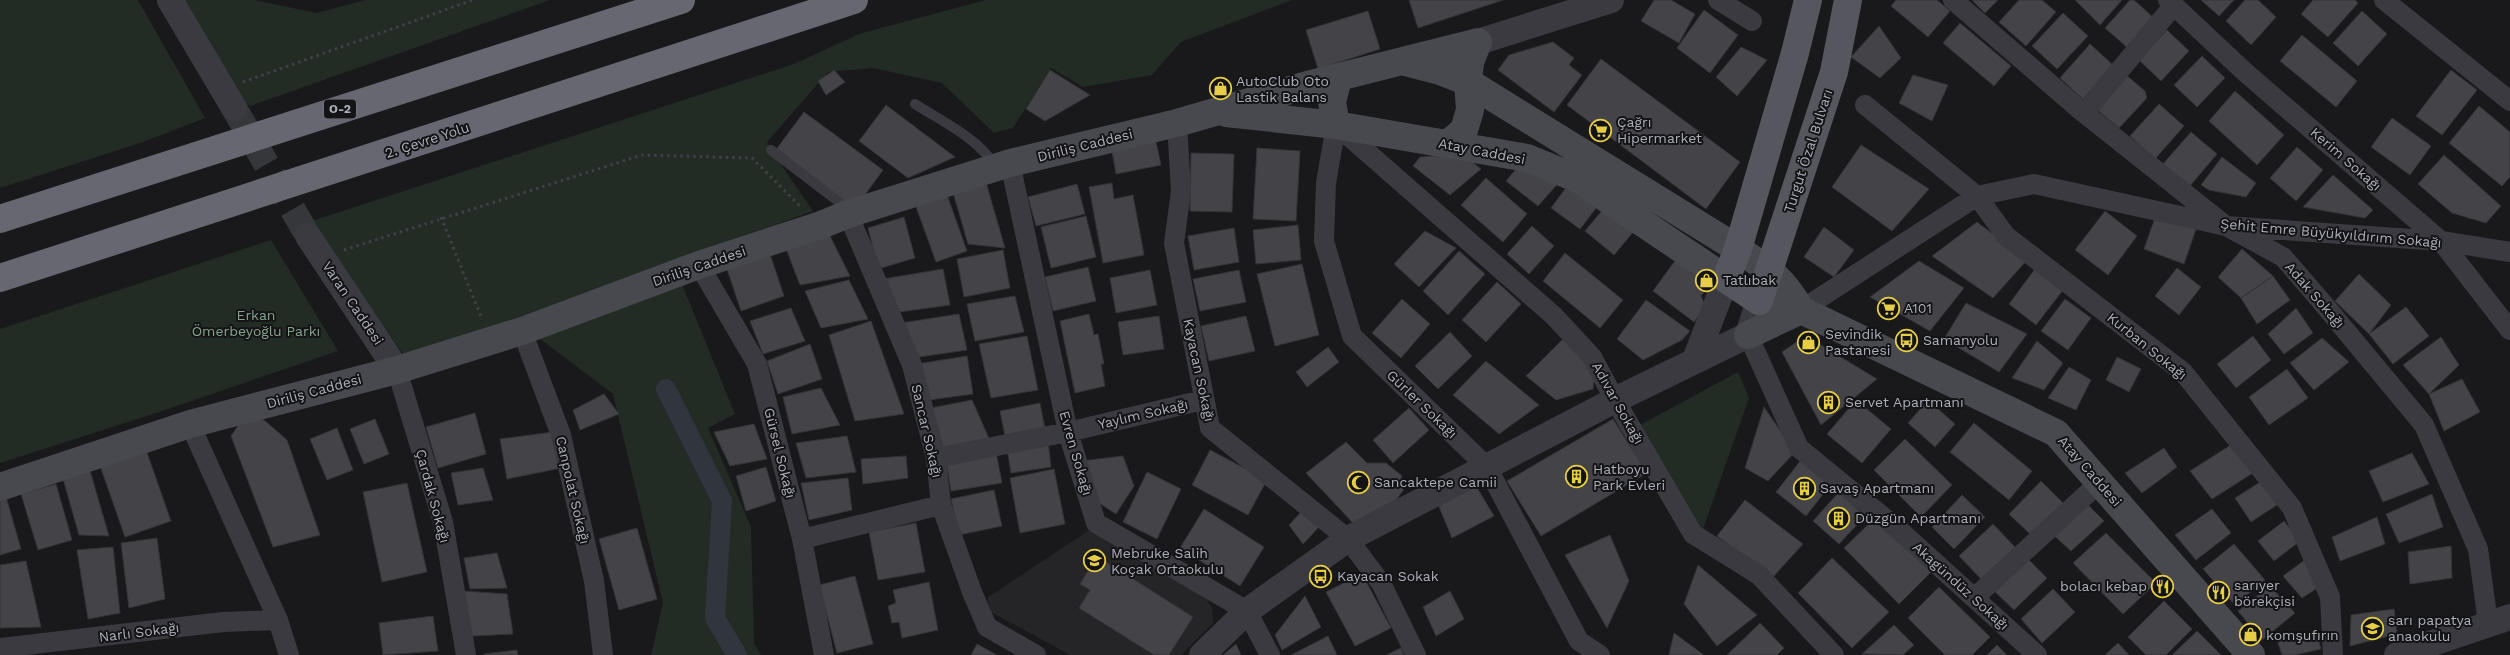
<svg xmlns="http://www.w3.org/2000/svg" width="2510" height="655" viewBox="0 0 2510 655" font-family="'Work Sans',sans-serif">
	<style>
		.built { fill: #252528 }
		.green { fill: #232b25 }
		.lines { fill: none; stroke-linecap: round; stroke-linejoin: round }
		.canal { stroke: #30353e; stroke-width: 20 }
		.building { fill: #444348; stroke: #343337 }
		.tertiary-tunnel { stroke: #36373b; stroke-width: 26; stroke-dasharray: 26 13; stroke-linecap: butt }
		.path { stroke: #404147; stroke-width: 3; stroke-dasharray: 2.5 4; stroke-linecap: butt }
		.service { stroke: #3a3a40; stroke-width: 10 }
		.minor { stroke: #3a3a40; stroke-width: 20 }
		.tertiary { stroke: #3a3a40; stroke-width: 26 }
		.secondary { stroke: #48494f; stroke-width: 28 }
		.primary { stroke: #56575e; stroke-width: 28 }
		.motorway { stroke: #666770; stroke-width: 28 }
		.labels { text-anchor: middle; stroke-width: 4; stroke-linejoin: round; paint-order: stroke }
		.shield { fill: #141416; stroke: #7e8089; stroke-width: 1 }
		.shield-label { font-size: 12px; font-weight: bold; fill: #acaeba }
		.poi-label { font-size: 14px; fill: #acaeba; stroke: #141416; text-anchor: start }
		.street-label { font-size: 14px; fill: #acaeba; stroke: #141416 }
		.park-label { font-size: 14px; fill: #85a38c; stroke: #141416 }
	</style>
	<rect width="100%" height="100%" fill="#19191b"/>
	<path class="built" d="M1091 529 1203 594 1212 608 1213 623 1181 655H1070L991 612 987 598Z"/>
	<path class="green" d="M0 0H138L205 118 143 142 0 188Z
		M179 0H254L317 13 365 0H550L250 106 223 89Z
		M986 0H1292L1181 42 1152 75 1083 87 1051 68 1013 128 994 133 942 83 873 68 828 72 767 142 771 150 813 211 406 358 326 246 312 221 794 64 859 34Z
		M271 240 338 351 156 413 0 463V329Z
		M681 282 735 414 708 428 751 527 754 643 761 655H651L663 603 613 394 535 335Z
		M1738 372 1749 398 1702 532 1640 425Z"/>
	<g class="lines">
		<path class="canal" d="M666 389 722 501 715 618 737 655"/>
	</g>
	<path class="building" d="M1409 0H1503L1418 28Z
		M1654 0H1671L1695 14 1679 43 1641 21Z
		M1896 0H1937L1950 11 1928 37 1891 6Z
		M1972 0H1998L1985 13Z
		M2019 0H2042L2056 12 2026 46 1999 22Z
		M2075 0H2122L2100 25Z
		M2130 0H2134L2155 19 2129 49 2105 28Z
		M2201 0H2234L2219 16Z
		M2245 0H2258L2276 17 2251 45 2226 21Z
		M2313 0H2355L2358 3 2328 37 2301 14Z
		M1704 10 1738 35 1710 73 1677 48Z
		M1368 11 1380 49 1318 69 1306 30Z
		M2362 11 2387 34 2358 66 2333 43Z
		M2063 13 2088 36 2057 69 2032 46Z
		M1960 23 2011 66 1994 86 1943 43Z
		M1879 26 1901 58 1880 78 1851 57Z
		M2167 30 2189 51 2161 81 2139 60Z
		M2302 35 2357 81 2336 107 2280 61Z
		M1553 42 1574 58 1569 65 1582 75 1554 112 1498 70 1509 55Z
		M2090 44 2113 65 2083 99 2060 78Z
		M1741 47 1767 60 1737 96 1716 77Z
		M2202 56 2225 78 2197 107 2174 85Z
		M1601 59 1740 162 1706 209 1567 105Z
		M834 70 845 82 826 95 818 81Z
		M1050 70 1090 95 1045 121 1026 109Z
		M2451 70 2477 90 2442 135 2416 116Z
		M2125 74 2145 91 2147 98 2119 128 2095 108Z
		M1913 75 1948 85 1932 121 1899 103Z
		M2235 91 2284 135 2257 165 2209 121Z
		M2159 104 2184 126 2155 159 2130 136Z
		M886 105 955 157 908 178 859 141Z
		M2479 106 2510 132V177L2502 186 2449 143Z
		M804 112 883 170 854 210 775 151Z
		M2392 118 2431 146 2410 175 2371 147Z
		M2191 132 2217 154 2189 187 2163 164Z
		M1155 137 1161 165 1116 174 1111 145Z
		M1861 145 1929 189 1892 231 1832 187Z
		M2297 147 2323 170 2296 201 2270 178Z
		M1257 148 1300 151 1296 221 1253 219Z
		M1191 153 1234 154 1232 212 1190 211Z
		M1462 154 1481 169 1450 195 1413 166 1420 157Z
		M2444 155 2501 206 2486 223 2452 213 2418 184Z
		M2222 157 2256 183 2246 197 2209 190 2201 185Z
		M1517 168 1562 179 1538 206 1506 181Z
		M2333 175 2373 210 2365 218 2303 207Z
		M1486 178 1527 214 1503 242 1461 205Z
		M985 179 1005 248 968 244 952 189Z
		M1571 181 1600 203 1580 229 1551 208Z
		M1112 183 1114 199 1133 195 1144 255 1103 263 1089 187Z
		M1077 184 1085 214 1036 226 1028 197Z
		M946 192 967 251 936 262 915 204Z
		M1605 207 1634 231 1614 255 1585 231Z
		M2105 211 2137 236 2108 275 2075 250Z
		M2156 215 2196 229 2184 264 2144 249Z
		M1086 216 1096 257 1051 268 1041 227Z
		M904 217 915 258 878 269 868 228Z
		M1977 222 2027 260 1993 298 1932 256Z
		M1298 225 1301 260 1256 264 1253 230Z
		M1532 226 1554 246 1529 274 1507 254Z
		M1824 227 1854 250 1834 277 1804 257Z
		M1234 228 1239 262 1194 270 1188 236Z
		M1425 231 1456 248 1419 287 1394 264Z
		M829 234 850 276 800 285 785 246Z
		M768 248 784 296 741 311 725 263Z
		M2242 249 2273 276 2241 298 2218 277Z
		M1003 250 1010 288 964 297 957 259Z
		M1459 251 1485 274 1448 315 1423 291Z
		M1565 253 1623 300 1600 328 1543 281Z
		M1677 258 1711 283 1701 296 1706 307 1694 322 1653 291Z
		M1919 261 1964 288 1930 331 1870 297Z
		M1302 264 1319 335 1275 346 1257 274Z
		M1088 267 1096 301 1053 311 1045 277Z
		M2177 268 2201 287 2179 315 2155 296Z
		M943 269 950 305 899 312 883 279Z
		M2035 269 2063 290 2036 325 2009 304Z
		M1150 270 1157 305 1116 313 1110 278Z
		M1239 270 1246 302 1200 311 1193 279Z
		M2359 274 2391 305 2369 334 2335 301Z
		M2273 276 2290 300 2257 324 2241 298Z
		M849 280 868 319 821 328 805 291Z
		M1497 282 1521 304 1486 342 1462 320Z
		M1015 296 1024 332 975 341 967 304Z
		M1402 299 1430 324 1401 358 1372 333Z
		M2065 299 2091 318 2068 350 2041 331Z
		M1646 300 1690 331 1682 340 1643 360 1617 339Z
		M1966 303 2027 334 1999 372 1944 339Z
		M2406 307 2429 336 2393 364 2369 334Z
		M791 308 805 341 763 354 750 321Z
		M2296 308 2313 333 2284 354 2268 334Z
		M959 314 967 350 919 357 901 323Z
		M1089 314 1094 335 1098 334 1104 364H1101L1105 386 1075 393 1060 321Z
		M1159 316 1164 349 1123 355 1118 322Z
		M1246 316 1255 351 1209 361 1201 326Z
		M871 321 904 414 855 421 829 335Z
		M1450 332 1472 356 1438 389 1415 366Z
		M1027 336 1038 390 991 398 979 344Z
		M2253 336 2271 360 2236 388 2217 364Z
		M2441 337 2459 365 2429 394 2403 365Z
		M2322 338 2349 362 2314 390 2290 363Z
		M1563 339 1595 367 1593 389 1556 400 1526 376Z
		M1798 341 1816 342 1877 379 1821 425 1782 352Z
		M2037 341 2063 363 2044 390 2012 378Z
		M810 344 822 379 778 394 767 361Z
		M1328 347 1339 362 1307 387 1296 372Z
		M967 356 973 394 929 400 917 364Z
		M2117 357 2141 369 2129 392 2106 380Z
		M1486 361 1539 405 1499 434 1453 395Z
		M2069 367 2091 380 2076 410 2048 398Z
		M2287 369 2308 398 2269 425 2249 397Z
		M2462 379 2480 412 2444 431 2429 394Z
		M821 388 840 425 792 434 783 397Z
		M604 394 619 414 580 430 573 410Z
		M972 400 991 443 940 454 931 408Z
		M1856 400 1891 429 1862 463 1827 434Z
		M1928 400 1955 424 1935 447 1908 423Z
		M1040 403 1045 429 1005 436 1000 411Z
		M1764 407 1795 452 1768 481 1745 468Z
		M1409 408 1429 430 1393 463 1373 440Z
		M475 413 486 454 438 468 426 427Z
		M244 417 264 420 287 440 320 535 273 547 231 436Z
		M375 419 389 454 364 464 350 429Z
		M1613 419 1647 473 1541 536 1507 481Z
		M1974 423 2032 471 2009 500 1950 452Z
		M754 424 767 459 730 466 714 432Z
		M337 428 353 470 327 480 310 439Z
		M553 432 561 468 507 479 500 439Z
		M847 436 856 472 806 478 796 443Z
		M1905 439 1952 485 1921 517 1874 470Z
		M1048 440 1051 467 1011 473 1007 448Z
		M1346 442 1367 463H1386L1401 475 1404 489 1397 499 1353 523 1306 473Z
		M2234 443 2256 471 2212 499 2190 471Z
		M144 444 171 521 125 537 98 460Z
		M2164 448 2177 467 2142 493 2125 473Z
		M1210 450 1267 480 1248 515 1192 485Z
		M996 452 1002 483 951 491 946 460Z
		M2412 453 2429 484 2383 502 2369 471Z
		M906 456 908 478 863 484 861 459Z
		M1123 456 1134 486 1116 514 1099 503 1081 461Z
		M1801 460 1831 484 1806 516 1776 492Z
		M89 467 109 536 79 535 62 475Z
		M766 467 776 501 746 511 736 476Z
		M483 468 493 500 458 505 451 473Z
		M1054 469 1065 524 1020 533 1010 478Z
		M1147 472 1181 489 1157 539 1123 522Z
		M1470 476 1494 516 1452 538 1437 502Z
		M848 478 852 510 809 520 801 483Z
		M2265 479 2280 503 2251 522 2235 498Z
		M2041 481 2064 504 2032 536 2009 514Z
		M407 483 427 572 382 582 363 492Z
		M56 484 72 540 38 550 21 494Z
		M994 490 1002 526 959 535 951 499Z
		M1839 492 1865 516 1839 544 1813 521Z
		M5 493 21 549 0 555V494Z
		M2432 494 2443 527 2399 543 2386 514Z
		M1962 495 1985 517 1954 549 1932 527Z
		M1745 500 1803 544 1773 577 1717 536Z
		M2084 501 2104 521 2071 551 2050 532Z
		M1204 509 1264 547 1240 586 1180 548Z
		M2212 509 2231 533 2196 560 2175 535Z
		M1302 511 1320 526 1303 544 1289 525Z
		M1876 517 1931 572 1899 604 1844 548Z
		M2377 517 2385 544 2340 561 2332 537Z
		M2284 521 2300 541 2274 561 2258 541Z
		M916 523 925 572 878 580 869 532Z
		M1993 524 2016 548 1982 580 1959 556Z
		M637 528 657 599 619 610 599 539Z
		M2106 533 2156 583 2123 614 2073 563Z
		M1610 535 1629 581 1607 628 1565 555Z
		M157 538 165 599 129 608 121 543Z
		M2234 544 2265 580 2235 605 2203 569Z
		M2451 546 2452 578 2410 584 2408 552Z
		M113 547 120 613 88 619 77 550Z
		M497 553 507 588 470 589 464 558Z
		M1097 556 1193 617 1169 655H1154L1079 608 1090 590 1080 584Z
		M2025 556 2047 578 2014 610 1991 588Z
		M2310 556 2322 585 2302 598 2283 576Z
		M1832 558 1889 612 1852 648 1798 593Z
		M26 561 41 627 0 628V565Z
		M1698 565 1757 615 1717 646 1684 604Z
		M1362 574 1391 628 1355 646 1326 592Z
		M855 576 873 644 837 653 819 585Z
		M929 582 938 630 902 638 899 622 892 623 888 606 896 603 893 590Z
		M2270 586 2295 613 2262 640 2238 611Z
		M1939 587 1990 637 1972 655H1945L1908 618Z
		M2053 589 2075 612 2042 643 2021 619Z
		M463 591 507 594 513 634 472 636Z
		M1450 591 1464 619 1436 636 1423 607Z
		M1305 596 1321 627 1282 650 1275 635Z
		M2164 601 2192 629 2166 655H2146L2128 637Z
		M2394 609 2397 634 2350 646 2351 615Z
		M433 616 438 651 383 655 379 623Z
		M1760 623 1784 648 1777 655H1727Z
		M1894 625 1914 645 1903 655 1862 654Z
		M2197 631 2221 655H2172Z
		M2316 631 2321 649 2295 655H2282L2277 640Z
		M1674 633 1704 655H1669Z
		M1328 636 1337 655H1291Z
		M2118 643 2129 655H2105Z
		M977 644 997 655H971Z
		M1236 644 1241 655H1223Z
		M1997 645 2007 655H1987Z
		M1401 648 1404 655H1386Z
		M517 650 518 655H485L484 654Z"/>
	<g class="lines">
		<path class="tertiary-tunnel" d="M234 108 308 236"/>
		<path class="path" d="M243 82 473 0
			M441 217 482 319
			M344 250 642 155 752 158 802 208"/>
		<path class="service" d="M915 104C943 122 978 138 996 167
			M771 150 843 205 847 212"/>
		<path class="minor" d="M1718 0 1752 21
			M1953 0 2079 109 2226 226 2283 257 2321 301 2424 425 2478 549 2488 623
			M2168 0 2246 73 2441 241 2510 330
			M2384 0 2510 101
			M1865 105 1977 196 2006 236 2183 372 2292 508 2330 597 2333 655
			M2084 113 2174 5
			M1177 123 1181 191 1174 243 1210 428 1348 539 1381 583 1416 655
			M1336 125 1554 316 1592 357 1615 400 1693 534 1759 575 1834 655
			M1336 125 1326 183 1324 241 1352 336 1487 467 1579 641 1600 655
			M1010 163 1068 432 1096 523 1247 611 1270 655
			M848 214 912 365 936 458 941 505 972 592 987 627 1036 655
			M699 265 757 364 802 539 824 655
			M1801 310 1977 196 2034 184 2226 226 2441 241 2510 252
			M522 331 561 435 594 581 603 655
			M1748 335 1799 448 1898 529 2037 655
			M397 370 443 522 466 655
			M190 424 278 620 289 655
			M936 458 1068 432 1203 400
			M802 539 941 505
			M1974 598 2100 482
			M0 648 223 622 278 620"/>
		<path class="tertiary" d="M170 0 234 108
			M1478 42 1611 0
			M308 236 397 370
			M1695 360 1726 279
			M1202 655 1247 611 1348 539 1615 400 1748 335 1759 301
			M2397 655 2510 617"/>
		<path class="secondary" d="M1405 62 1440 71 1468 82 1738 249C1769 270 1782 277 1801 310
			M1226 113 1336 125 1527 158 1576 178 1726 279
			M1336 125 1332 102 1338 78
			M1759 301 1801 310 2056 433 2251 655
			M1748 335 1801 310
			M0 487 190 424 397 370 522 331 699 265 821 225 848 214 1010 163 1177 123 1311 84 1478 42 1470 62 1468 82 1470 110 1464 130 1448 144"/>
		<path class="primary" d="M1808 0 1795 53 1738 249 1726 279 1759 301 1834 72 1848 0"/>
		<path class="motorway" d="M0 219 681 0
			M0 278 854 0"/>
	</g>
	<defs>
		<symbol id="shop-ring" viewBox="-11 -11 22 22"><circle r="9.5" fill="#141416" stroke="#e6cd46" stroke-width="1.5"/><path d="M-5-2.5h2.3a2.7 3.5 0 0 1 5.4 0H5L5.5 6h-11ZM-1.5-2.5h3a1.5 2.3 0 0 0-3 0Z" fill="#e6cd46"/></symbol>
		<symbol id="supermarket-ring" viewBox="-11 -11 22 22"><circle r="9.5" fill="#141416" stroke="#e6cd46" stroke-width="1.5"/><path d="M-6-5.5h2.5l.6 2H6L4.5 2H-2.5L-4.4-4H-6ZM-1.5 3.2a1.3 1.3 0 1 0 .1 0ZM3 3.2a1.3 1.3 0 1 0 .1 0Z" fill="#e6cd46"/></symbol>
		<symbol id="bus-ring" viewBox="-11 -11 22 22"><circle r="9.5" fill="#141416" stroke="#e6cd46" stroke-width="1.5"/><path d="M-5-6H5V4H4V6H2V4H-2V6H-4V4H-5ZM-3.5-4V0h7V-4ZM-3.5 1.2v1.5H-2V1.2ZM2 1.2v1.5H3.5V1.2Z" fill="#e6cd46"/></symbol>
		<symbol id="building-ring" viewBox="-11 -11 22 22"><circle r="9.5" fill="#141416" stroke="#e6cd46" stroke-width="1.5"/><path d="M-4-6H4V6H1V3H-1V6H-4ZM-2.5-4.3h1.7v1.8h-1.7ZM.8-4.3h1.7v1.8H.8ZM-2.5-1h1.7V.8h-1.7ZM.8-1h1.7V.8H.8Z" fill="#e6cd46"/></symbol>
		<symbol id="mosque-ring" viewBox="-11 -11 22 22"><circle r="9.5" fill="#141416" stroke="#e6cd46" stroke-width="1.5"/><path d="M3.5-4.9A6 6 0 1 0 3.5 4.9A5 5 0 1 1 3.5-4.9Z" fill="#e6cd46"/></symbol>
		<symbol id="school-ring" viewBox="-11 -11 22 22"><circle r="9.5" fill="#141416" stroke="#e6cd46" stroke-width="1.5"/><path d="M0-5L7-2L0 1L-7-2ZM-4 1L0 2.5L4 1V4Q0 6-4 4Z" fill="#e6cd46"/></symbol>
		<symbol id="restaurant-ring" viewBox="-11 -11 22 22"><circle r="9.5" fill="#141416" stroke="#e6cd46" stroke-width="1.5"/><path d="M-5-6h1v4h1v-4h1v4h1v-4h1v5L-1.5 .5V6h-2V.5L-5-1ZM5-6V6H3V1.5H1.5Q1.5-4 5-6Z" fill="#e6cd46"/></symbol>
	</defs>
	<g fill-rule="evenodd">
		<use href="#shop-ring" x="1208" y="76" width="25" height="25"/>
		<use href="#supermarket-ring" x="1588" y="118" width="25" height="25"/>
		<use href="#shop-ring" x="1694" y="268" width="25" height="25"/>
		<use href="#supermarket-ring" x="1876" y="296" width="25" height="25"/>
		<use href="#bus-ring" x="1894" y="328" width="25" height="25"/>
		<use href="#shop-ring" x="1796" y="330" width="25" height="25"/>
		<use href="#building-ring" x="1816" y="390" width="25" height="25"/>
		<use href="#building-ring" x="1564" y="464" width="25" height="25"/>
		<use href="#mosque-ring" x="1346" y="470" width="25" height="25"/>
		<use href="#building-ring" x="1792" y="476" width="25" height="25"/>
		<use href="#building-ring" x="1826" y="506" width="25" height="25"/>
		<use href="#school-ring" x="1082" y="548" width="25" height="25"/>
		<use href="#bus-ring" x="1308" y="564" width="25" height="25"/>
		<use href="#restaurant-ring" x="2150" y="574" width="25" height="25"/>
		<use href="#restaurant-ring" x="2206" y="580" width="25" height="25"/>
		<use href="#school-ring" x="2360" y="616" width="25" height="25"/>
		<use href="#shop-ring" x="2238" y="622" width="25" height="25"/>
	</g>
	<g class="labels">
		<rect class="shield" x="324" y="99.5" width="32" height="19" rx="4"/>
		<g class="shield-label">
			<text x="340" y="113">O-2</text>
		</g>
		<g class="poi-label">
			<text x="1236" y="86">AutoClub Oto<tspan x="1236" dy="16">Lastik Balans</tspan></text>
			<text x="1617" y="127">Çağrı<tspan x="1617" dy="16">Hipermarket</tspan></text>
			<text x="1723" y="285">Tatlıbak</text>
			<text x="1904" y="313">A101</text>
			<text x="1825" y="339">Sevindik<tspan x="1825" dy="16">Pastanesi</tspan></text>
			<text x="1923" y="345">Samanyolu</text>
			<text x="1845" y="407">Servet Apartmanı</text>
			<text x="1593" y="474">Hatboyu<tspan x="1593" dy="16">Park Evleri</tspan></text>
			<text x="1374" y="487">Sancaktepe Camii</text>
			<text x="1820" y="493">Savaş Apartmanı</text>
			<text x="1855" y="523">Düzgün Apartmanı</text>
			<text x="1111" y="558">Mebruke Salih<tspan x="1111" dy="16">Koçak Ortaokulu</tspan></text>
			<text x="1337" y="581">Kayacan Sokak</text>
			<text x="2234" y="590">sarıyer<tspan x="2234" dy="16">börekçisi</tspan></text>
			<text x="2147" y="591" text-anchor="end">bolacı kebap</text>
			<text x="2388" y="625">sarı papatya<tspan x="2388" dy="16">anaokulu</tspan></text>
			<text x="2266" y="640">komşufırın</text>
		</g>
		<g class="street-label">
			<text transform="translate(427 140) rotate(-18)" y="5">2. Çevre Yolu</text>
			<text transform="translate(1085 145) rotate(-14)" y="5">Diriliş Caddesi</text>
			<text transform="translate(1482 151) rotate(11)" y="5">Atay Caddesi</text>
			<text transform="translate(1808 151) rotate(-72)" y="5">Turgut Özal Bulvarı</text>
			<text transform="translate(2346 159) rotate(41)" y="5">Kerim Sokağı</text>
			<text transform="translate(2331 233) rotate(5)" y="5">Şehit Emre Büyükyıldırım Sokağı</text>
			<text transform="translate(699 266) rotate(-19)" y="5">Diriliş Caddesi</text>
			<text transform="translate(2315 295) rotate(49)" y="5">Adak Sokağı</text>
			<text transform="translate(353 303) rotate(56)" y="5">Varan Caddesi</text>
			<text transform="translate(2147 346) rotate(39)" y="5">Kurban Sokağı</text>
			<text transform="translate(1199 370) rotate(78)" y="5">Kayacan Sokağı</text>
			<text transform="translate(314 391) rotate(-15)" y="5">Diriliş Caddesi</text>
			<text transform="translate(1618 403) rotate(61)" y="5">Adıvar Sokağı</text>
			<text transform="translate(1422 404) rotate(44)" y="5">Gürler Sokağı</text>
			<text transform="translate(1143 414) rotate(-13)" y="5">Yaylım Sokağı</text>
			<text transform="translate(927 431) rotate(77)" y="5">Sancar Sokağı</text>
			<text transform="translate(780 453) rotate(76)" y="5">Gürsel Sokağı</text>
			<text transform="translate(1076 453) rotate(74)" y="5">Evren Sokağı</text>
			<text transform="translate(2090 471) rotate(49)" y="5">Atay Caddesi</text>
			<text transform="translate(573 490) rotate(77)" y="5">Canpolat Sokağı</text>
			<text transform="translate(433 496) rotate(75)" y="5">Çardak Sokağı</text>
			<text transform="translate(1961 586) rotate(42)" y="5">Akagündüz Sokağı</text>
			<text transform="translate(139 632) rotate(-7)" y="5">Narlı Sokağı</text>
		</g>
		<g class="park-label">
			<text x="256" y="320">Erkan<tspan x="256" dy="16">Ömerbeyoğlu Parkı</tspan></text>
		</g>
	</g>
</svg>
